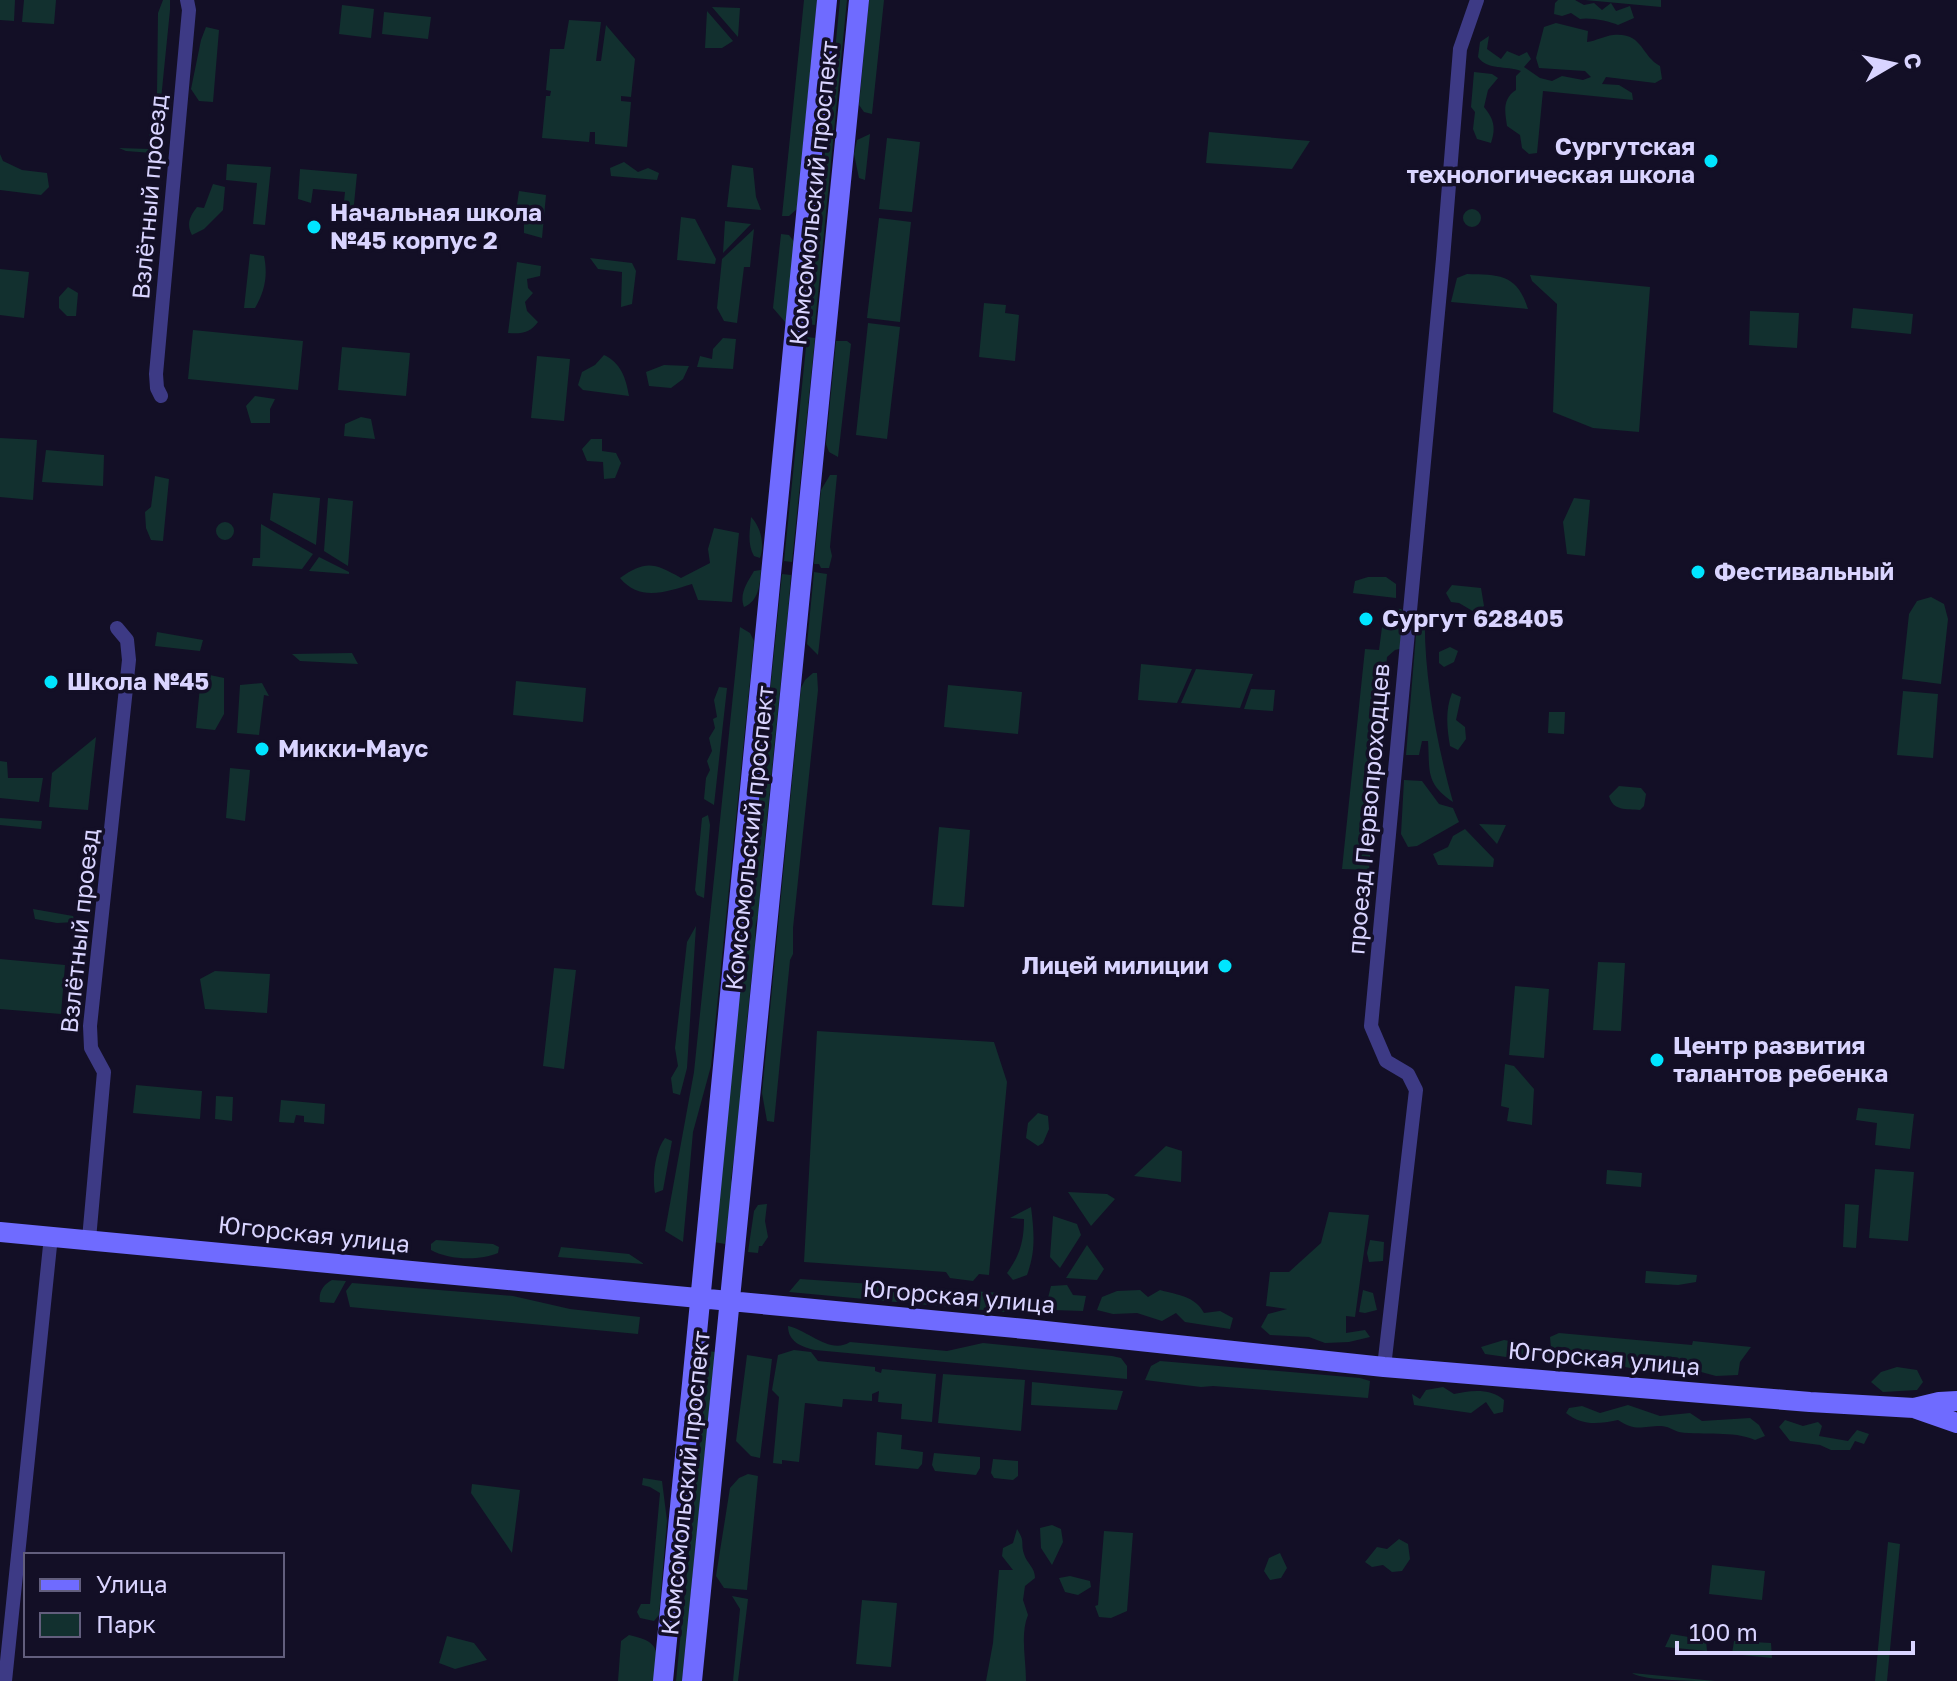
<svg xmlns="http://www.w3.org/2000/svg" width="1957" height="1681" viewBox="0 0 1957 1681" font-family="'Golos Text',sans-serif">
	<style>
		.green { fill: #12302f }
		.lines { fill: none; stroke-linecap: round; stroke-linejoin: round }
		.street { stroke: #3d3a85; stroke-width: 14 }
		.secondary { stroke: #6f6bff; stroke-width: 20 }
		.poi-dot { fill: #00e5ff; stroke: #130f26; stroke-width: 3 }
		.labels { text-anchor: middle; stroke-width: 7; stroke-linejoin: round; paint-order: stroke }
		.poi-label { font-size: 24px; font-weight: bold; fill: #d9d4ff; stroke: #130f26; text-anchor: start }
		.street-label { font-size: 24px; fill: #d9d4ff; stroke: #130f26 }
	</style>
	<rect width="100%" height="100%" fill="#130f26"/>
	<path class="green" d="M0 0H15L14 21 0 20Z
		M24 0H56L54 24 22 22Z
		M163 0H170V10L156 149 152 153 126 151 119 148 149 149V133L157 94 158 13Z
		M804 0H817L797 209 789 216H782Z
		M840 0H847L815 325 808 324Z
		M869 0H884L872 114 864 112 859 105Z
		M1558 0H1575L1584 5 1594 3 1602 10 1611 3 1616 11 1630 6 1634 18 1618 25C1610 21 1589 17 1580 19L1571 13 1562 16 1554 14 1555 3Z
		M1585 0H1661V7Z
		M342 5 374 9 371 38 339 34Z
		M712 7 740 8 738 37Z
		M707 11 733 41 722 48H705Z
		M384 12 431 17 428 39 382 34Z
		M569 20 601 22 596 61H601L606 25 635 59 631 97 621 96V101L631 102 627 147 595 144V132H590L589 142 542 138 546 96H550L551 91 546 90 550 49H564Z
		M1556 23 1588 31 1587 42C1596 41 1604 36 1613 35 1643 32 1641 56 1660 66L1662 79 1655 83 1606 77 1602 84 1619 85 1632 93 1633 100 1543 91 1537 153 1529 154 1522 148 1520 135 1507 126C1505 112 1502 99 1516 90V76L1521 71C1506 65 1488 71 1478 57L1480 42 1489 36 1487 49 1501 59 1507 51 1519 56 1527 52 1531 59 1524 67 1540 78 1552 81 1562 76 1583 80 1591 77 1585 71 1539 68 1536 58 1544 27Z
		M206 27 219 30 213 102 199 101 191 89 201 40Z
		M1474 72 1492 74 1498 78 1488 90 1484 107C1494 119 1496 128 1491 143L1477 139 1473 129 1475 112 1471 107Z
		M1209 132 1310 141 1292 169 1206 163Z
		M870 134 865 180 859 178 854 154 857 140Z
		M887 138 920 142 912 212 879 209Z
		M0 154 3 161 22 170 47 173 49 187 41 195 0 190Z
		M624 162 638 172 648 168 659 173 657 180 611 176 610 168Z
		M227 164 271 167 265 225 253 224 257 183 226 180Z
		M732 165 753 168 756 197 761 210 727 207Z
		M300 169 357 174 353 214 342 221 345 192 313 189 311 203 298 199Z
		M213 184 225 187 223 210 204 229 192 235C186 224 190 216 197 207L204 208Z
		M519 191 546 195 542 238 524 233V223L515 218Z
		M1463 218a9 9 0 1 1 18 0a9 9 0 1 1-18 0Z
		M681 217 695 219 716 259 715 264 677 260Z
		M879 218 911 222 900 322 867 318Z
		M725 221 751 224 723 253Z
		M754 229 750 267H744L737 323 724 321 717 308 722 259Z
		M781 234 789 235 795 243 786 323 773 308Z
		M250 254 264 256C268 275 265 291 255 308H244Z
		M590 258 632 263 636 271 632 304 621 307 622 272 598 269Z
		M517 262 541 266 540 276 527 279 528 288 533 293 525 302 527 311 538 322C530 333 522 334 508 333Z
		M0 269 29 272 24 318 0 315Z
		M1467 274C1500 275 1517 274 1528 309L1451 302 1457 278Z
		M1530 275 1650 287 1639 432 1593 428 1553 412 1557 304 1532 281Z
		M68 287 78 293 76 316H67L59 308V297Z
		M984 303 1006 305 1005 313 1019 315 1015 361 979 357Z
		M1853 308 1913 314 1911 334 1851 328Z
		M1750 311 1799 313 1797 348 1749 345Z
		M868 323 900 327 887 439 856 435Z
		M193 330 303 341 298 390 188 379Z
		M807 337 815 338 792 562 784 561Z
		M723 338 736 339 733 369 697 367 700 356 712 359 713 349Z
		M836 341H847L851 344 838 457 829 452 826 444Z
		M342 347 410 353 406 396 338 390Z
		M604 355C621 363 626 378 629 396L583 390 578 385 582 372 595 365Z
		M537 356 570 359 564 421 531 418Z
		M664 365 689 366 683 379 671 388 649 386 646 372Z
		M255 396 275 399 270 409V423H251L246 406Z
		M361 417 371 419 375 439 344 436 345 424Z
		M0 438 37 440 33 500 0 497Z
		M591 439H602V451L616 453 621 463 615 478 604 479 603 462 587 461 582 449Z
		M46 450 104 455 103 486 42 482Z
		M830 475H837L830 547 832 556 829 568H821L819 564H814L821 490Z
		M155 476 169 479 163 541 151 540 146 528 145 512 151 507Z
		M273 493 320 498 316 545 270 520Z
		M328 498 353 501 348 566 324 551Z
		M1574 498 1590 500 1585 556 1567 554 1563 522Z
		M751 517C761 527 765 545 760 558L754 556C747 544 750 530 751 517Z
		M216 531a9 9 0 1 1 18 0a9 9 0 1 1-18 0Z
		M261 524 313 554 302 569 252 566 253 558H260Z
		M714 528 739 533 732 602 698 600 692 584C666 592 640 602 620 578 646 560 654 563 681 578L710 563 708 549Z
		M319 557 349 572V574L309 571Z
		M761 570C760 584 759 601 744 607 739 594 747 583 754 571Z
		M814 572 827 574 818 655 807 644Z
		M782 574 791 575 788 612 760 888 761 911C748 930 763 955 752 972L742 1071 743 1089 731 1179 733 1186 725 1244 714 1242Z
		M1368 577H1386L1396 584V598L1353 593 1355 581Z
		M1452 585 1481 588 1484 606 1476 613 1459 603 1451 602 1446 593Z
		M1931 597 1944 604 1948 619 1941 684 1902 679 1909 614 1917 601Z
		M1390 608 1401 609 1407 615 1403 648 1395 650 1387 657 1369 870 1342 869 1365 649 1379 650 1384 612Z
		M1418 611 1425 613C1423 672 1437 745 1453 802 1425 783 1430 771 1428 741H1422L1419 755H1406Z
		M740 627 750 633 754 641 711 1066 693 1132 683 1242 665 1231 694 1072Z
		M157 632 203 640 200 651 155 646Z
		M1450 647 1458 651 1454 662 1444 667 1439 663V652Z
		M352 653 358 664 300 661 292 654Z
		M1141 664 1192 669 1177 703 1138 700Z
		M1196 669 1253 674 1240 708 1181 703Z
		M813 673H817L818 690 793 928V954L790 960 774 1122 767 1121 762 1093 801 688 805 680Z
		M205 674 224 678V714L215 730 196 728 200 686 192 684Z
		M516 681 586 688 583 722 513 715Z
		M262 683 269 696 264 695 259 735 237 733 240 685Z
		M948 685 1022 692 1018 734 944 727Z
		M719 687 727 688 714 805 704 799 706 778 710 770 707 761 712 751 709 738 715 728 713 719 717 717 714 700Z
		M1251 689 1275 690 1273 711 1244 709Z
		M1903 691 1938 694 1933 758 1897 755Z
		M1452 693 1461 697 1456 720 1465 727 1466 739 1458 750 1450 746C1447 728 1445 710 1452 693Z
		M1549 712H1565L1564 734 1548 733Z
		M96 737 88 810 49 807 52 773Z
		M0 761 7 762 8 778H43L39 802 0 798Z
		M230 768 250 770 245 821 226 818Z
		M1404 780 1422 781 1439 804 1453 808 1459 822 1417 846 1408 847 1401 834Z
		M1619 786 1641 788 1646 794 1644 806 1640 810C1626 809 1613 811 1609 796Z
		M708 815 710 825 704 898 697 895 695 890 702 818Z
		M0 818 42 821 41 829 0 825Z
		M1479 824 1506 825 1497 844Z
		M939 827 970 830 964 907 932 905Z
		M1465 829 1494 859 1493 867 1438 865 1433 854 1448 847 1453 836Z
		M33 909 73 916 75 922 57 923 35 919Z
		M696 926 687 1068 680 1095 673 1093 671 1078 678 1066 675 1048 687 942Z
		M0 959 65 965 61 1014 0 1009Z
		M1598 962 1625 963 1621 1031 1593 1030Z
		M554 968 576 970 564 1069 543 1066Z
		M215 971 270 974 267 1013 205 1009 200 979Z
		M1515 986 1549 989 1544 1058 1509 1055Z
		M817 1031 994 1042 1007 1082 989 1275 979 1274 973 1281 950 1278 946 1272 804 1262Z
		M1505 1064 1514 1066 1534 1089 1532 1125 1507 1121 1509 1108 1501 1106Z
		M136 1085 202 1091 200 1119 133 1113Z
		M216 1096 233 1097 232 1121 215 1119Z
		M281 1100 325 1104 324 1124 304 1122V1116L296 1115 294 1123 279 1122Z
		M1858 1108 1914 1114 1910 1149 1875 1145 1877 1123 1856 1120Z
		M1038 1113 1048 1116 1049 1129 1043 1143 1038 1146 1026 1138 1028 1123Z
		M665 1138 672 1141 663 1190 655 1193C652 1177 655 1151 665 1138Z
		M1166 1146 1182 1151 1181 1182 1134 1176Z
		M1875 1169 1914 1172 1908 1241 1869 1238Z
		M1607 1170 1642 1173 1641 1187 1606 1184Z
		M1068 1192 1107 1194 1115 1199 1091 1226Z
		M767 1204 765 1221 768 1237 762 1246H759L758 1253 748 1252 754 1211 758 1205Z
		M1845 1204 1859 1205 1856 1248 1843 1247Z
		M1031 1207C1034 1232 1036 1251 1027 1275L1013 1280 1007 1273C1020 1255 1024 1241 1024 1219L1010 1218Z
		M1329 1212 1369 1215 1355 1317 1346 1316V1333L1365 1330 1370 1337 1349 1342 1325 1343 1309 1337 1270 1335 1261 1327 1268 1314 1287 1309 1266 1306 1270 1272H1289L1321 1243Z
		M1053 1216 1077 1224 1081 1235 1060 1268 1050 1257Z
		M436 1240 493 1244 499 1247 498 1253C479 1261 449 1260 431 1250V1244Z
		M1370 1240 1384 1242 1383 1261 1369 1262 1367 1253Z
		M1087 1245 1104 1269 1097 1280 1066 1278Z
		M561 1247 629 1254 644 1264 558 1257Z
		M1646 1271H1647L1697 1275 1696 1282 1678 1285 1645 1283Z
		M800 1279 1001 1293 1028 1298 1027 1305 1015 1313 789 1292Z
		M332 1280 346 1281 334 1303 320 1302C318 1292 324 1284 332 1280Z
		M352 1283 513 1296 570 1309 640 1317 638 1334 350 1307 346 1291Z
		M1067 1285 1073 1295 1086 1296 1083 1311 1053 1310 1048 1298 1051 1286Z
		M1140 1290 1148 1297 1160 1290C1178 1295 1195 1296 1204 1313L1220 1311 1233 1318 1230 1329 1185 1322 1176 1313 1162 1321 1137 1313 1113 1314 1097 1310 1102 1297 1117 1291Z
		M1363 1290 1373 1293 1377 1310 1365 1313 1359 1312Z
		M788 1326C808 1330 830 1355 850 1342L947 1351 983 1343 1112 1356 1121 1358 1127 1366V1379L815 1350C802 1347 788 1342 788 1326Z
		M1559 1333 1692 1345 1693 1341 1751 1347 1740 1362 1738 1375 1716 1376 1690 1369 1662 1371 1630 1368 1597 1361 1554 1359 1537 1353 1520 1359 1485 1354 1481 1347 1504 1340 1551 1348 1550 1337Z
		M794 1350 811 1352 818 1361 875 1367V1371L881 1373 882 1369 936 1374 932 1422 901 1419 902 1404 878 1402 879 1391 872 1394V1401L843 1399 842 1407 805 1403 799 1462 782 1460V1464L773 1463 779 1397 772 1390 778 1355Z
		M709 1351 715 1352 682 1681H676Z
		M747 1355 772 1359 760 1458 751 1456 736 1441Z
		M1160 1361 1360 1378 1370 1381 1368 1398 1213 1386 1201 1387 1145 1380 1151 1366Z
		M1897 1367 1917 1370 1923 1382 1917 1390 1883 1392 1871 1382 1881 1372Z
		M943 1374 1025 1380 1021 1431 938 1423Z
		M1032 1382 1123 1391 1117 1410 1031 1405Z
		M1443 1387 1454 1394C1470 1390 1491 1388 1504 1400L1503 1412 1494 1414 1486 1402 1471 1413 1414 1405 1412 1394 1420 1399 1426 1390Z
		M1628 1405 1660 1416 1690 1413 1702 1421 1750 1418 1759 1425 1765 1436 1755 1440C1732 1430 1705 1436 1679 1432 1673 1430 1667 1426 1661 1426 1642 1426 1636 1432 1618 1420 1598 1424 1582 1426 1566 1413L1569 1408 1582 1406 1600 1413Z
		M1785 1420 1803 1426 1818 1422 1822 1426 1819 1436 1848 1441 1857 1430 1869 1434 1864 1444 1855 1441 1850 1450H1831L1820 1445 1790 1441 1779 1427Z
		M877 1432 902 1435 901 1449 923 1452 922 1464 918 1469 875 1465Z
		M934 1453 980 1457V1468L976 1475 935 1471 932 1465Z
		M993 1459 1018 1461V1476L1013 1480 994 1478 991 1473Z
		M748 1474 758 1476 747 1590 724 1588 716 1576 730 1488 739 1478Z
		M643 1478 662 1481 667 1521 659 1615 654 1621 640 1618 637 1612 641 1604H650L660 1493 650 1487 642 1485Z
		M472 1484 520 1490 512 1553 471 1493Z
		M1052 1525 1061 1529 1063 1542 1052 1565 1041 1548 1040 1528Z
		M1017 1529C1026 1543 1020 1542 1024 1554 1027 1564 1035 1567 1035 1578L1025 1586 1023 1600 1028 1615C1020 1635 1026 1658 1026 1681H986L993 1643 999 1570H1013L1002 1556 1003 1548 1013 1543Z
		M1104 1531 1133 1533 1127 1611 1111 1618 1099 1617 1095 1606 1098 1605Z
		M1399 1539 1408 1544 1410 1559 1402 1571 1392 1572 1383 1565 1372 1567 1365 1562 1377 1547 1387 1549Z
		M1888 1542 1900 1544 1887 1681H1875Z
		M1280 1553 1287 1568 1281 1578 1270 1580 1264 1571 1269 1558Z
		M1712 1565 1765 1571 1762 1600 1709 1594Z
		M1070 1576 1090 1581 1091 1587 1078 1595 1065 1592 1059 1578Z
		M732 1596 748 1599 738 1681H733L740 1609Z
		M862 1600 897 1603 891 1667 856 1664Z
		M1671 1634 1706 1640 1707 1651 1665 1647Z
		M629 1635C662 1642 658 1652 655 1681H618L621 1641Z
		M447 1636 474 1643 487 1660 455 1669 439 1663Z
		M1734 1641 1771 1643 1772 1658 1732 1654Z
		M1632 1673 1715 1681C1696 1681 1645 1681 1632 1673Z"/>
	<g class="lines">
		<path class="street" d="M161 396 157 388 156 374 189 10 187 0
			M89 1239 104 1072 91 1048 90 1026 129 660 127 640 117 628
			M1384 1367 1416 1090 1408 1074 1386 1061 1371 1026 1443 259 1460 49 1477 0
			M5 1681 51 1236"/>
		<path class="secondary" d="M0 1232 1036 1330 1384 1367 1810 1402 1914 1408 1939 1402 1957 1401
			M1914 1408 1957 1423
			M663 1681 827 0
			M692 1681 859 0"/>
	</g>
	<g class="poi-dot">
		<circle cx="1711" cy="161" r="8"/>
		<circle cx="314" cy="227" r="8"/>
		<circle cx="1698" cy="572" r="8"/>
		<circle cx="1366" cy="619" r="8"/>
		<circle cx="51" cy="682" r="8"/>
		<circle cx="262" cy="749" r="8"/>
		<circle cx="1225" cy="966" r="8"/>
		<circle cx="1657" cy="1060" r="8"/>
	</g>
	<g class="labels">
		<g class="poi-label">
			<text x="1695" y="155" text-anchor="end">Сургутская<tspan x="1695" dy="28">технологическая школа</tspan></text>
			<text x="330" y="221">Начальная школа<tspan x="330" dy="28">№45 корпус 2</tspan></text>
			<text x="1714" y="580">Фестивальный</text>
			<text x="1382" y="627">Сургут 628405</text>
			<text x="67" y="690">Школа №45</text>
			<text x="278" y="757">Микки-Маус</text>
			<text x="1209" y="974" text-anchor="end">Лицей милиции</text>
			<text x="1673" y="1054">Центр развития<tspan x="1673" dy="28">талантов ребенка</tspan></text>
		</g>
		<g class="street-label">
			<text transform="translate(814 193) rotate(-84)" y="8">Комсомольский проспект</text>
			<text transform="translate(150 197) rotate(-85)" y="8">Взлётный проезд</text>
			<text transform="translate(1369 809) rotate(-85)" y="8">проезд Первопроходцев</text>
			<text transform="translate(750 838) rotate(-84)" y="8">Комсомольский проспект</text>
			<text transform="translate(80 931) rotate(-84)" y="8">Взлётный проезд</text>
			<text transform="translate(314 1235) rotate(6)" y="8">Югорская улица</text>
			<text transform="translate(959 1297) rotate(5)" y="8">Югорская улица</text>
			<text transform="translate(1604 1359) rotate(5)" y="8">Югорская улица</text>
			<text transform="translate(686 1483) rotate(-84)" y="8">Комсомольский проспект</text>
		</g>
	</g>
	<rect x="24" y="1553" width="260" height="104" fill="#130f26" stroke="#625e7d" stroke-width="2"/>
	<rect x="40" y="1579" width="40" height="12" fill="#6f6bff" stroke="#625e7d" stroke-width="2"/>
	<text x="96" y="1593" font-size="24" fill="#d9d4ff">Улица</text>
	<rect x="40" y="1613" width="40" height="24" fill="#12302f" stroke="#625e7d" stroke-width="2"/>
	<text x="96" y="1633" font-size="24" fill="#d9d4ff">Парк</text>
	<g transform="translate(1893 64) rotate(81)" stroke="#130f26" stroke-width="6" paint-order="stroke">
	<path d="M0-6L14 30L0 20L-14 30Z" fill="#d9d4ff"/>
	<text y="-12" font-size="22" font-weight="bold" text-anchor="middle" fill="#d9d4ff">С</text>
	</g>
	<path d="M1677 1641v12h236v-12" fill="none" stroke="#d9d4ff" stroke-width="4"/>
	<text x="1689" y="1641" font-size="24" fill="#d9d4ff" stroke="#130f26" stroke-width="6" paint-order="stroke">100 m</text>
</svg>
